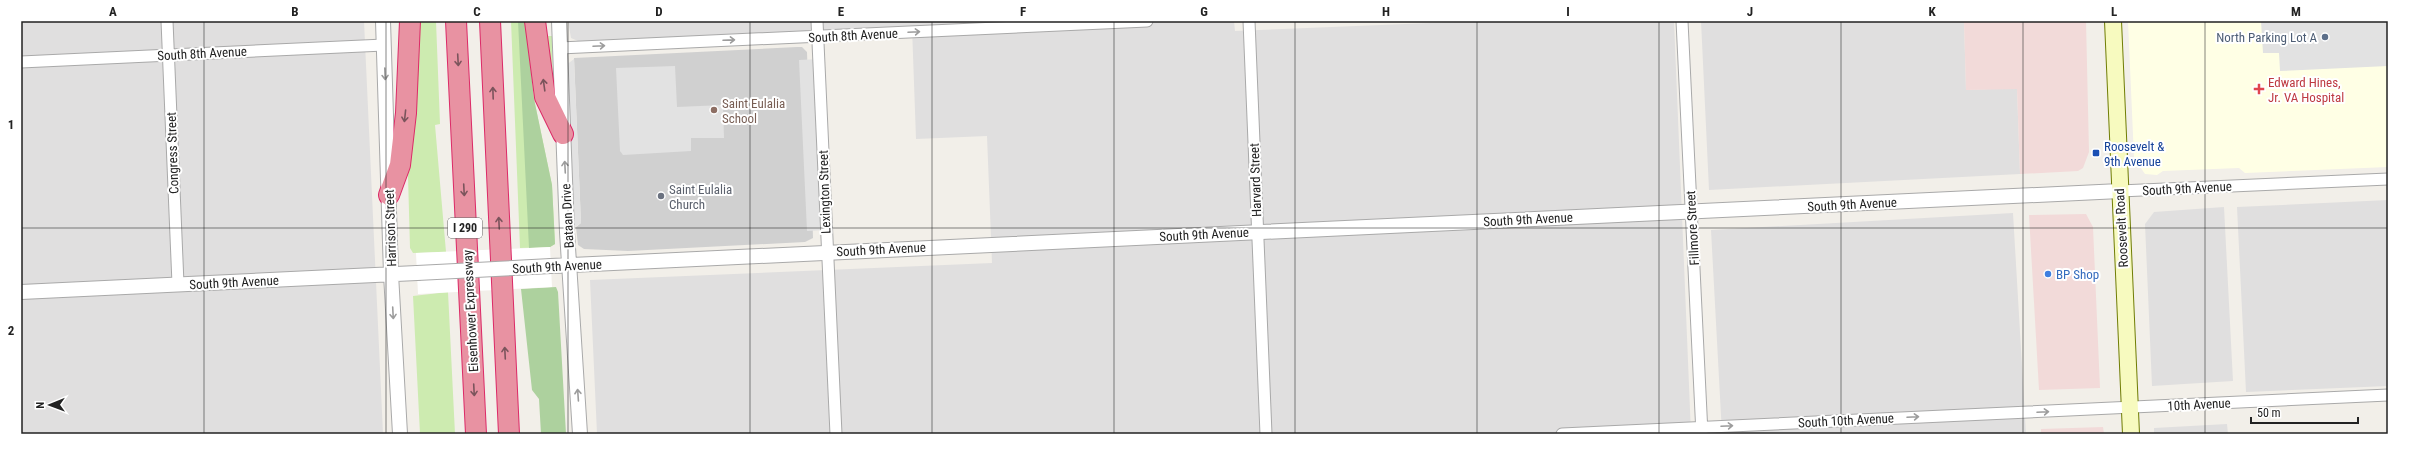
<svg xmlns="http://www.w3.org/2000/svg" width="2409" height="455" viewBox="0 0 2409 455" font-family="'Roboto Condensed',sans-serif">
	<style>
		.residential { fill: #e0dfdf }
		.commercial { fill: #f2dad9 }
		.education { fill: #ffffe5 }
		.religious { fill: #d0d0d0 }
		.grass { fill: #cdebb0 }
		.forest { fill: #add19e }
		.parking { fill: #e2e2e2 }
		.pier { fill: #fff }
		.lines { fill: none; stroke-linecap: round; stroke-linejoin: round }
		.minor-casing { stroke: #a9a9a9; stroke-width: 13 }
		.tertiary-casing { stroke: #a9a9a9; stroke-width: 16 }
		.secondary-casing { stroke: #707d05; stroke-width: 18 }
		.motorway-casing { stroke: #dc2a67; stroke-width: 22 }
		.minor { stroke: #fff; stroke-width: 11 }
		.tertiary { stroke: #fff; stroke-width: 14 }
		.secondary { stroke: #f7fabf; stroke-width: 16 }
		.motorway { stroke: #e892a2; stroke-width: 20 }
		.tertiary-bridge-casing { stroke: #a9a9a9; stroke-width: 16; stroke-linecap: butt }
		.tertiary-bridge { stroke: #fff; stroke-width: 14 }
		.oneway { stroke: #9c9c9c }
		.oneway2 { stroke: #7b545c }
		.grid { fill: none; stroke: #222; stroke-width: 1; stroke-opacity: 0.55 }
		.service-dot { fill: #5c6f8a; stroke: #fff; stroke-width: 1.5 }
		.health-dot { fill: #e0444e; stroke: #fff; stroke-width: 1.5 }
		.education-dot { fill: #8d6e63; stroke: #fff; stroke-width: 1.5 }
		.transit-dot { fill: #1a4fb4; stroke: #fff; stroke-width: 1.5 }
		.worship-dot { fill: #6b7280; stroke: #fff; stroke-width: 1.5 }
		.shop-dot { fill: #3f7fe0; stroke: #fff; stroke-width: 1.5 }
		.labels { text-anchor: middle; stroke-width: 4; stroke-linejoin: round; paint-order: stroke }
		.shield { fill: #fff; stroke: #646464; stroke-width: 1 }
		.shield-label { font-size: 12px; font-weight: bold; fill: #222 }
		.street-label { font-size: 13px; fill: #222; stroke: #fff }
		.service-label { font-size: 13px; fill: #4e5e75; stroke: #fff; text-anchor: end }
		.health-label { font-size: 13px; fill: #be3a42; stroke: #fff; text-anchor: start }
		.education-label { font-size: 13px; fill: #785e54; stroke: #fff; text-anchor: start }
		.transit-label { font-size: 13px; fill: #164399; stroke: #fff; text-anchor: start }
		.worship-label { font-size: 13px; fill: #5b616d; stroke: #fff; text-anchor: start }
		.shop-label { font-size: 13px; fill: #366cbe; stroke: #fff; text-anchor: start }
		.neatline { fill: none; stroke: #222; stroke-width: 1.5 }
		.grid-label { font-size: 13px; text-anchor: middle; font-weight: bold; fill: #222 }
	</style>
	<rect width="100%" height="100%" fill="#f2efe9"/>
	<path class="residential" d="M21 21H364L383 434H21Z
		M568 21H1234L1235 31 1479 21H1674L1691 434H597L590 280 992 263 987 136 916 139 912 27 578 41 571 38Z
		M1701 21H1964L1966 90 2017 88 2020 174 1709 190Z
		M2388 200V386L2246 392 2237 207Z
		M2224 207 2233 381 2152 386 2145 224 2154 212Z
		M2013 213 2026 434H1722L1711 230Z
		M2227 424 2228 434H2154V428Z"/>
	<path class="commercial" d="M1964 21H2086L2089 152 2083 168 2078 171 2020 174 2017 89 1966 90Z
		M2086 214 2093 227 2100 388 2039 390 2029 215Z
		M2103 427 2104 434H2041V429Z"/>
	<path class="education" d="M2128 21H2388V167L2245 173 2239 168 2163 171 2157 175 2145 174 2134 158Z"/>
	<path class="religious" d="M797 47H802L807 52 813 238 805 242 628 251 584 249 578 245 576 227 581 223 574 58Z"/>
	<path class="grass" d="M417 21H436L440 124 435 125 446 252 413 253 410 248 408 176Z
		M511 21H525L534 99 552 185 555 244 550 247 520 248Z
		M541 21H546L547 36H552L553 94Z
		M448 292 455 434H420L413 296Z"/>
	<path class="forest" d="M518 21H525L534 99 552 185 555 244 550 247 529 248Z
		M556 287 558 292 566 434H541L539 399 532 390 521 289Z"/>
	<path class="parking" d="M2261 21H2388V66L2280 71 2279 53H2263Z
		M574 59 581 223 567 232 561 69Z
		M819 59 826 230 807 231 799 60Z
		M675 66 677 107 723 105 724 138H691V151L623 155 620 151 616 68Z"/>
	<path class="pier" d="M550 247 552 287 418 294 416 253Z"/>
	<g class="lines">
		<defs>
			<path id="minor" d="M167 21 178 284
				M817 21 836 434
				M1249 21 1266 434
				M1682 21 1702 434
				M560 48 1147 21
				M21 62 384 45
				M2120 191 2388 179
				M1562 434 2388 395"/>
			<path id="tertiary" d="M383 21 391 274 400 434
				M559 21 567 232 580 434
				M551 266 2120 191
				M21 292 417 273"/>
			<path id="secondary" d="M2113 21 2131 434"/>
			<path id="motorway" d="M456 21 476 434
				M490 21 509 434
				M535 21 545 97 563 134
				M389 195 400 165 406 113 410 21"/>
		</defs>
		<use href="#minor" class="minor-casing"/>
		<use href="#tertiary" class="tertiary-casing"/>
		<use href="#secondary" class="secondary-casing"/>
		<use href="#motorway" class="motorway-casing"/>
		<use href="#minor" class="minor"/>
		<use href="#tertiary" class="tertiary"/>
		<use href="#secondary" class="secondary"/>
		<use href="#motorway" class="motorway"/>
		<defs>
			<path id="tertiary-bridge" d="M417 273 551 266"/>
		</defs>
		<use href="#tertiary-bridge" class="tertiary-bridge-casing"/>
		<use href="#tertiary-bridge" class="tertiary-bridge"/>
	</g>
	<defs><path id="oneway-shaft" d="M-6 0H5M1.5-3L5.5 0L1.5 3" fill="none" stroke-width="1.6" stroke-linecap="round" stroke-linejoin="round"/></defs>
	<g class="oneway">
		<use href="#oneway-shaft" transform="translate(914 32) rotate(-3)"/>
		<use href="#oneway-shaft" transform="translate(729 40) rotate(-2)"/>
		<use href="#oneway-shaft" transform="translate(599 46) rotate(-3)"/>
		<use href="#oneway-shaft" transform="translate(385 74) rotate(88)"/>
		<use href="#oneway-shaft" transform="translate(565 167) rotate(-93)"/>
		<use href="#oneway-shaft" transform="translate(393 313) rotate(87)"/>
		<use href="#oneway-shaft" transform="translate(578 395) rotate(-94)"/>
		<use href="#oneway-shaft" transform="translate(2043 412) rotate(-3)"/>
		<use href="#oneway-shaft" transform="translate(1913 417) rotate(-3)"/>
		<use href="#oneway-shaft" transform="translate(1727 426) rotate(-3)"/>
	</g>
	<g class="oneway2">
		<use href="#oneway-shaft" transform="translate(458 60) rotate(87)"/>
		<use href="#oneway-shaft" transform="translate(544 85) rotate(-98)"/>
		<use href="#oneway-shaft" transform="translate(493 93) rotate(-92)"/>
		<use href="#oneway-shaft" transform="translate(405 116) rotate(96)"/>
		<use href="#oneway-shaft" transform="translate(464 190) rotate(87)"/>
		<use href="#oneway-shaft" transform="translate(499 223) rotate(-93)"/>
		<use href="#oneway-shaft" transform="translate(505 353) rotate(-93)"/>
		<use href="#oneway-shaft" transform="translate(474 390) rotate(87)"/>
	</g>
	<path class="grid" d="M204 21V434M386 21V434M568 21V434M750 21V434M932 21V434M1114 21V434M1295 21V434M1477 21V434M1659 21V434M1841 21V434M2023 21V434M2205 21V434M21 228H2388"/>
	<circle class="service-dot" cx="2325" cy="37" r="4"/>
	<path class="health-dot" d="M2257 83h4v4h4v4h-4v4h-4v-4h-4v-4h4z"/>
	<circle class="education-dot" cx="714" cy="110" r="4"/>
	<rect class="transit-dot" x="2092" y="149" width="8" height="8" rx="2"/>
	<circle class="worship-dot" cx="661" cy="196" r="4"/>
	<circle class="shop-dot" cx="2048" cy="274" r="4"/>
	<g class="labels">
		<rect class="shield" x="448" y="218" width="34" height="20" rx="3"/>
		<g class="shield-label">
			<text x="465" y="232">I 290</text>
		</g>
		<g class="street-label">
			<text transform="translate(853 35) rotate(-3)" y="5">South 8th Avenue</text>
			<text transform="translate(202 53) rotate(-3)" y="5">South 8th Avenue</text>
			<text transform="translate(172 153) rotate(-92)" y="5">Congress Street</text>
			<text transform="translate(1255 180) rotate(-92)" y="5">Harvard Street</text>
			<text transform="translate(2187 188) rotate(-3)" y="5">South 9th Avenue</text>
			<text transform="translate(824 192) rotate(-92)" y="5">Lexington Street</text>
			<text transform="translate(1852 204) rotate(-3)" y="5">South 9th Avenue</text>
			<text transform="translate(567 216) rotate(-93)" y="5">Bataan Drive</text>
			<text transform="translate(1528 219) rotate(-3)" y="5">South 9th Avenue</text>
			<text transform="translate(390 228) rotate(-92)" y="5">Harrison Street</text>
			<text transform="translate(1692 228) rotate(-93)" y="5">Fillmore Street</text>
			<text transform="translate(2121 228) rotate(-93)" y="5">Roosevelt Road</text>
			<text transform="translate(1204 234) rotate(-3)" y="5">South 9th Avenue</text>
			<text transform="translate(881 249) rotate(-3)" y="5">South 9th Avenue</text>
			<text transform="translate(557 266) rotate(-3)" y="5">South 9th Avenue</text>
			<text transform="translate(234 282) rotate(-3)" y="5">South 9th Avenue</text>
			<text transform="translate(470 311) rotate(-93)" y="5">Eisenhower Expressway</text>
			<text transform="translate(2199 404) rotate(-3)" y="5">10th Avenue</text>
			<text transform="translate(1846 420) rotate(-3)" y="5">South 10th Avenue</text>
		</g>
		<g class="service-label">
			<text x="2317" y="42">North Parking Lot A</text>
		</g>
		<g class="health-label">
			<text x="2268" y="87">Edward Hines,<tspan x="2268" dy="15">Jr. VA Hospital</tspan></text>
		</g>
		<g class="education-label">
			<text x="722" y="108">Saint Eulalia<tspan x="722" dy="15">School</tspan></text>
		</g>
		<g class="transit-label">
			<text x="2104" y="151">Roosevelt &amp;<tspan x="2104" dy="15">9th Avenue</tspan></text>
		</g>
		<g class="worship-label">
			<text x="669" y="194">Saint Eulalia<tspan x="669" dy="15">Church</tspan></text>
		</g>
		<g class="shop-label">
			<text x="2056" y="279">BP Shop</text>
		</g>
	</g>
	<rect width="2409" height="455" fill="none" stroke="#ffffff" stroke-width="44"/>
	<g transform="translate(50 405) rotate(269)" stroke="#ffffff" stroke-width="3" paint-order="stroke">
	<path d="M0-3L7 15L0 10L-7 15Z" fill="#222222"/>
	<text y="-6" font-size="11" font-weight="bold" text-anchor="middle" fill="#222222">N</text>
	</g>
	<path d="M2251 417v6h107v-6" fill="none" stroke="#222222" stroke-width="2"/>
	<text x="2257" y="417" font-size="12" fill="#222222" stroke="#ffffff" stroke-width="3" paint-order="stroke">50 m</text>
	<rect x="22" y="22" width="2365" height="411" class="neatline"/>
	<g class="grid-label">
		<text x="113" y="16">A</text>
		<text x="295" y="16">B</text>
		<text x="477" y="16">C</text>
		<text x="659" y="16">D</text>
		<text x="841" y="16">E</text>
		<text x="1023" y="16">F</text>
		<text x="1204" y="16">G</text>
		<text x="1386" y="16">H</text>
		<text x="1568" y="16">I</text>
		<text x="1750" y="16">J</text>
		<text x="1932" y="16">K</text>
		<text x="2114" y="16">L</text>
		<text x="2296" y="16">M</text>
		<text x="11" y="129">1</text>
		<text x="11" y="335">2</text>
	</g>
</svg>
